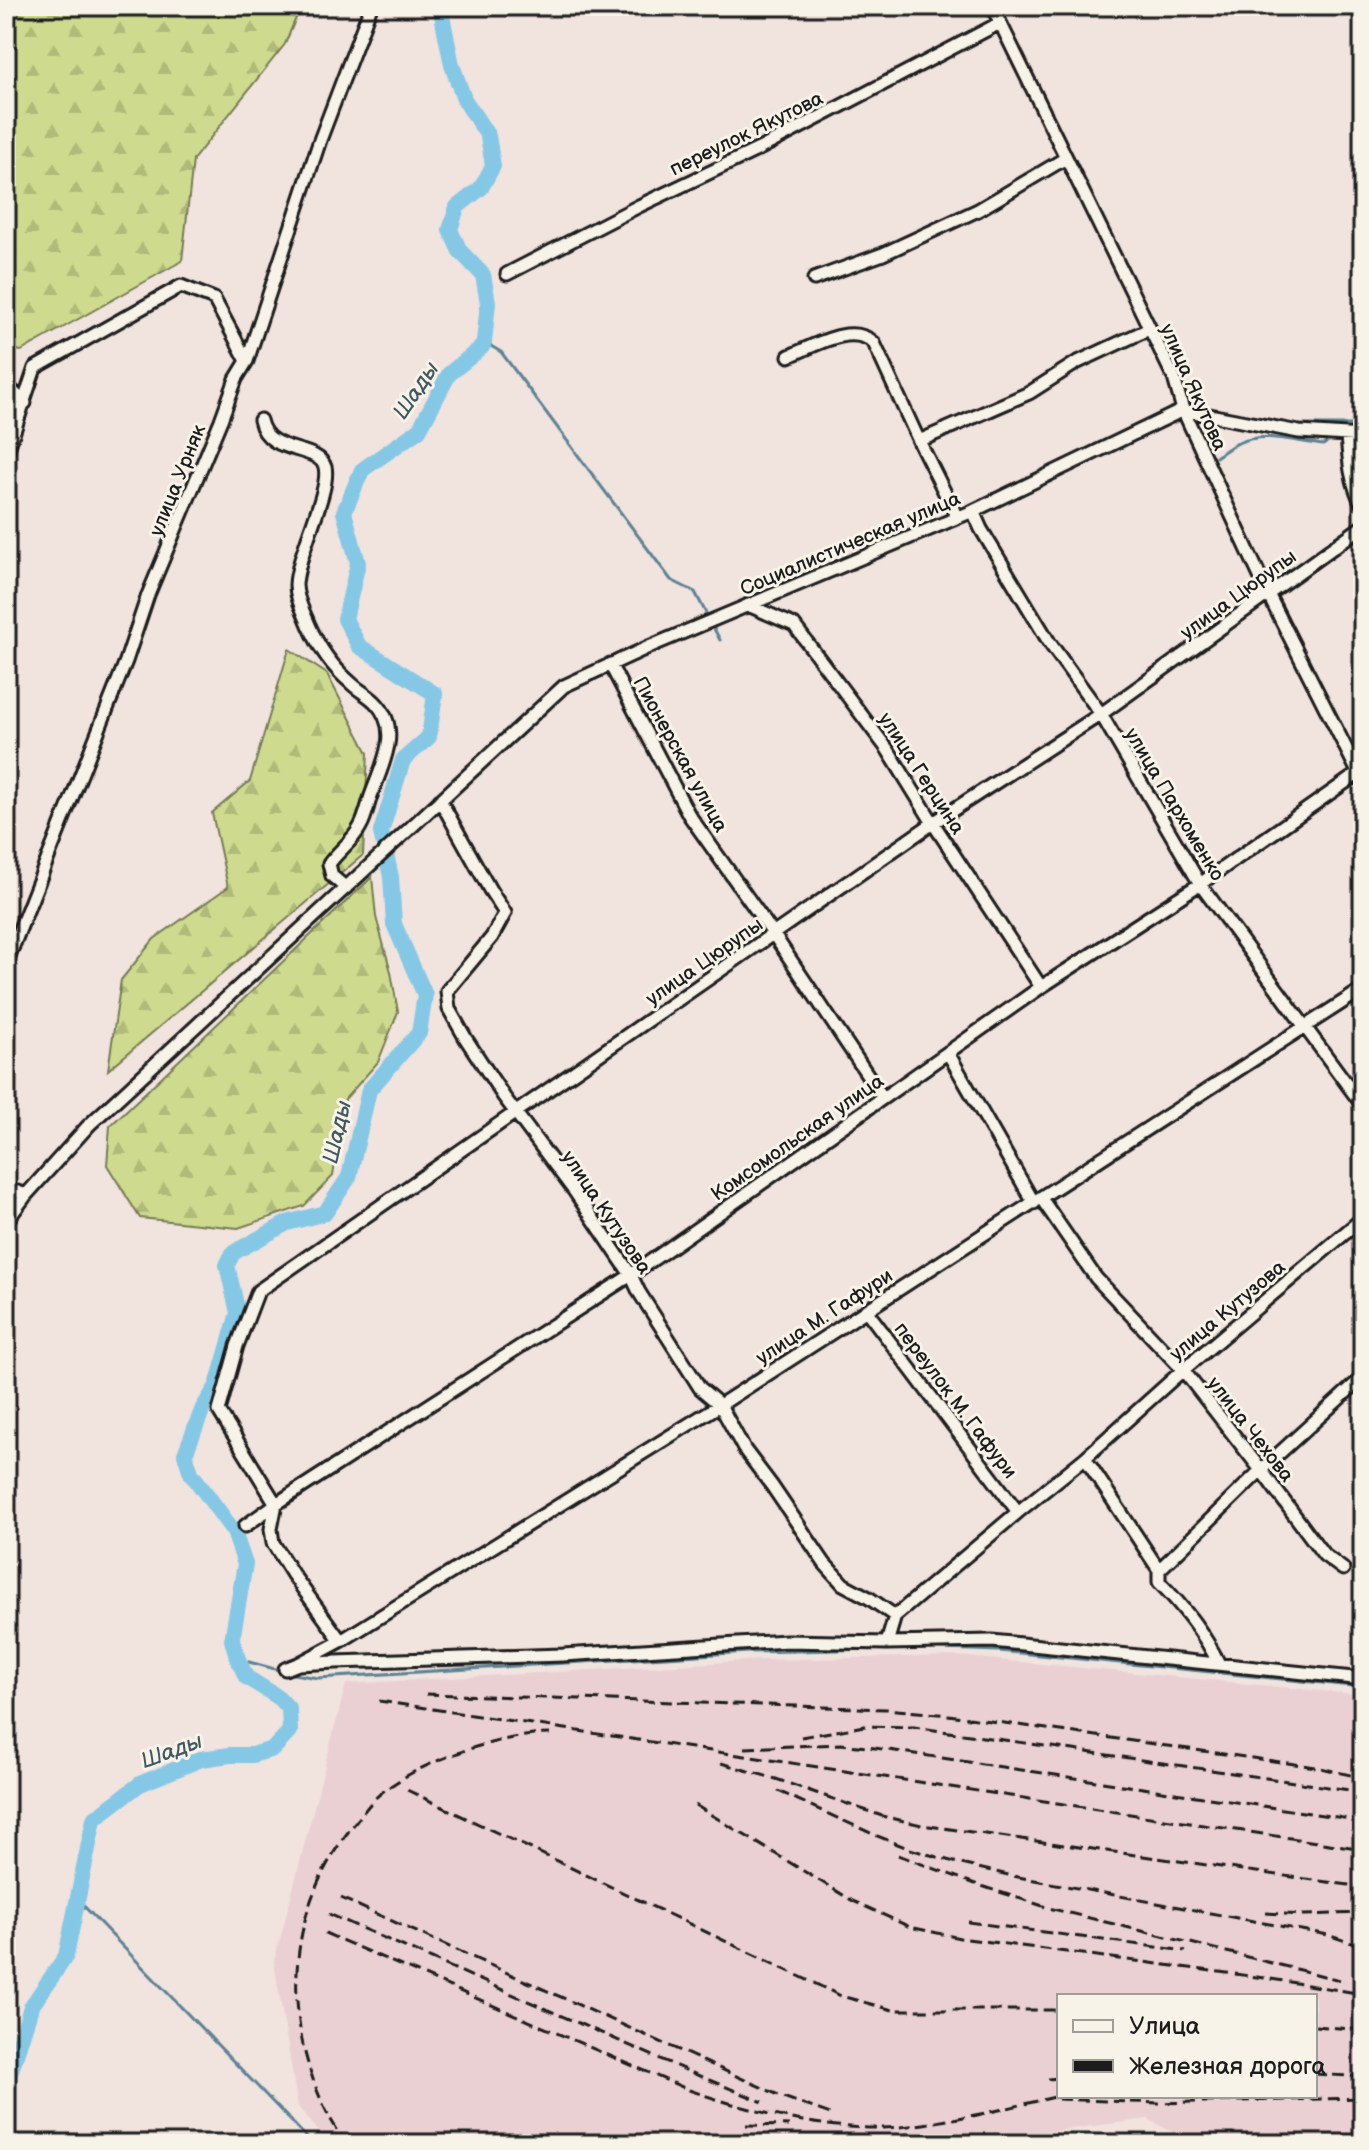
<svg xmlns="http://www.w3.org/2000/svg" width="1369" height="2150" viewBox="0 0 1369 2150" font-family="'Balsamiq Sans',sans-serif">
	<style>
		.built { fill: #ead0d3; fill-rule: evenodd }
		.forest { fill: url(#forest-firs); stroke: #757c55; stroke-width: 2 }
		.lines { fill: none; stroke-linecap: round; stroke-linejoin: round }
		.stream { stroke: #5b8395; stroke-width: 3 }
		.river { stroke: #85c8e6; stroke-width: 16 }
		.minor-casing { stroke: #1c1c1c; stroke-width: 17 }
		.minor { stroke: #f7f3e8; stroke-width: 11 }
		.rail { stroke: #1c1c1c; stroke-width: 3; stroke-dasharray: 12 6; stroke-linecap: butt }
		.labels { text-anchor: middle; stroke-width: 6; stroke-linejoin: round; paint-order: stroke }
		.street-label { font-size: 20px; fill: #1c1c1c; stroke: #f7f3e8 }
		.water-label { font-size: 22px; font-style: italic; fill: #415863; stroke: #f7f3e8 }
	</style>
	<defs>
		<pattern id="forest-firs" width="22" height="20" patternUnits="userSpaceOnUse" patternTransform="scale(2)"><rect width="22" height="20" fill="#cedb8e"/><path d="M5 1l3.5 6h-7zM16 11l3.5 6h-7z" fill="#b0bb7a"/></pattern>
	</defs>
	<rect width="100%" height="100%" fill="#f1e3de"/>
	<filter id="ink" filterUnits="userSpaceOnUse"><feTurbulence type="fractalNoise" baseFrequency=".0125" numOctaves="2"/><feDisplacementMap in="SourceGraphic" scale="16" xChannelSelector="R" yChannelSelector="G"/><feConvolveMatrix kernelMatrix="1 2 1 2 8 2 1 2 1" color-interpolation-filters="sRGB"/></filter>
	<g filter="url(#ink)">
		<path class="built" d="M957 1656 1363 1695V2144H1194L1148 2119 953 2144H330L298 2107 274 1962 346 1684 763 1660ZM1059 1996H1315V2096H1059Z"/>
		<path class="forest" d="M31 6H301L285 44 193 160 182 261 21 351 6 348V21Z
			M289 649 327 674 368 753 363 855 108 1070 121 980 154 939 228 887 212 813 250 781Z
			M372 877 376 917 391 972 398 1012 378 1062 345 1099 333 1176 304 1206 238 1228 140 1218 107 1165 110 1126Z"/>
		<g class="lines">
			<path class="stream" d="M484 342 501 352 671 580 695 592 709 619
				M1304 425H1363
				M1216 457C1223 452 1231 446 1238 443 1264 431 1296 442 1323 445L1326 443
				M712 625 720 640
				M238 1659 293 1674 318 1678 749 1652 917 1648 999 1651 1363 1687
				M78 1900 313 2144"/>
			<path class="river" d="M6 2086 31 2007 66 1956 94 1819 140 1784 201 1759 230 1755H252L273 1749 290 1731 289 1709 278 1697 246 1677 238 1659 232 1640 245 1564 234 1532 191 1473 185 1454 203 1408 217 1386 238 1313 227 1265 233 1253 287 1223 325 1213 349 1177 369 1090 419 1033 425 995 394 924 391 877 381 832 403 760 429 737 435 694 359 646 345 619 358 563 344 512 362 470 419 430 449 374 482 347 484 342 488 303 483 275 460 251 450 230 457 207 481 188 493 166 488 136 464 99 452 65 440 6"/>
			<defs>
				<path id="minor" d="M992 6 1174 378 1183 410 1268 594 1363 782
					M507 274 639 206 759 149 1000 23
					M814 279 883 254 978 210 1066 158
					M789 356C812 347 852 322 874 343L919 441 957 517
					M6 385 25 403
					M260 420C267 456 318 444 325 467 331 490 297 554 296 585 296 599 304 612 309 625 319 648 332 667 351 683 358 690 368 695 375 702 402 729 383 763 372 793 368 803 366 817 360 827 353 841 338 851 329 864L332 876 346 888
					M1347 436C1349 461 1351 484 1363 506
					M919 441 1029 393 1076 363 1149 329
					M6 455 35 368 181 286 214 299 247 361
					M973 511 981 529 1049 642 1101 714 1200 884 1363 1106
					M748 605 794 625 888 750 933 823 1041 987
					M610 664 689 815 774 935 883 1098
					M440 800 490 890 505 913 492 937 447 991 449 1009 466 1039 504 1097 575 1192 631 1275 639 1292 700 1388 720 1405 744 1449 772 1486 825 1564 843 1584 869 1598 895 1616
					M6 964 126 661 148 595 221 420 236 379 247 361 320 140 371 6
					M948 1053 1034 1203
					M6 1188 26 1195
					M1041 1198 1096 1278 1183 1370 1261 1470 1324 1555 1343 1569
					M6 1222 26 1195 89 1125 564 686 651 646 973 511 1183 410 1299 432 1363 436
					M866 1310 1018 1512
					M1085 1458 1159 1570V1582C1183 1606 1204 1633 1219 1664
					M245 1526 276 1504 631 1275 1041 987 1200 884 1363 770
					M1159 1570 1261 1470 1363 1377
					M341 1641 293 1575 273 1543 271 1529 276 1504 219 1411 237 1346 258 1291 933 823 1101 714 1363 526
					M887 1643 895 1616 1018 1512 1085 1458 1183 1370 1363 1218
					M298 1664 341 1641 720 1405 1363 989
					M285 1669 298 1664 335 1662 563 1655 787 1641 887 1643 992 1641 1363 1679"/>
			</defs>
			<use href="#minor" class="minor-casing"/>
			<use href="#minor" class="minor"/>
			<path class="rail" d="M426 1694 887 1709 948 1715 1316 1767 1363 1778
				M379 1701 1363 1849
				M801 1737 865 1726 914 1727 1363 1792
				M745 1748 841 1744 875 1748 1363 1821
				M721 1763 776 1779 882 1816 922 1825 1363 1887
				M407 1790 841 1996 893 2010H1059
				M778 1791 875 1835 910 1849 961 1864 1013 1876 1328 1935 1363 1947
				M695 1805 853 1901 910 1927 960 1938 1265 1978 1363 1994
				M898 1855 978 1885 1049 1908 1340 1980
				M341 1898 783 2097 833 2115
				M1266 1913 1304 1915 1363 1913
				M329 1914 697 2075 763 2102
				M968 1922 1186 1951
				M325 1933 689 2090C744 2109 810 2127 869 2128 908 2129 946 2120 985 2113
				M1315 2026 1363 2030
				M1315 2074 1363 2077
				M1048 2079 1059 2078
				M1058 2099 1158 2103 1363 2098
				M973 2116 1059 2096
				M746 2125 789 2126
				M348 2144C325 2118 311 2078 303 2045 286 1964 303 1886 356 1822 363 1813 371 1801 380 1794 406 1773 435 1761 466 1750 492 1742 523 1734 550 1734
				M847 2144 877 2139
				M869 2144 908 2134"/>
		</g>
	</g>
	<g class="labels">
		<g class="street-label">
			<text transform="translate(746 133) rotate(-26)" y="7">переулок Якутова</text>
			<text transform="translate(1194 387) rotate(66)" y="7">улица Якутова</text>
			<text transform="translate(177 480) rotate(-68)" y="7">улица Урняк</text>
			<text transform="translate(850 543) rotate(-23)" y="7">Социалистическая улица</text>
			<text transform="translate(1238 594) rotate(-36)" y="7">улица Цюрупы</text>
			<text transform="translate(681 754) rotate(61)" y="7">Пионерская улица</text>
			<text transform="translate(922 773) rotate(57)" y="7">улица Герцина</text>
			<text transform="translate(1175 804) rotate(59)" y="7">улица Пархоменко</text>
			<text transform="translate(704 961) rotate(-35)" y="7">улица Цюрупы</text>
			<text transform="translate(797 1137) rotate(-35)" y="7">Комсомольская улица</text>
			<text transform="translate(607 1212) rotate(56)" y="7">улица Кутузова</text>
			<text transform="translate(1227 1310) rotate(-40)" y="7">улица Кутузова</text>
			<text transform="translate(824 1316) rotate(-33)" y="7">улица М. Гафури</text>
			<text transform="translate(956 1400) rotate(53)" y="7">переулок М. Гафури</text>
			<text transform="translate(1251 1429) rotate(52)" y="7">улица Чехова</text>
		</g>
		<g class="water-label">
			<text transform="translate(415 390) rotate(-56)" y="8">Шады</text>
			<text transform="translate(336 1132) rotate(-77)" y="8">Шады</text>
			<text transform="translate(171 1750) rotate(-20)" y="8">Шады</text>
		</g>
	</g>
	<rect width="1369" height="2150" fill="none" stroke="#f7f3e8" stroke-width="32"/>
	<rect x="16" y="16" width="1337" height="2118" fill="none" stroke="#1c1c1c" stroke-width="3" filter="url(#ink)"/>
	<rect x="1057" y="1994" width="260" height="104" fill="#f7f3e8" stroke="#9f9d96" stroke-width="2"/>
	<rect x="1073" y="2020" width="40" height="12" fill="#f7f3e8" stroke="#9f9d96" stroke-width="2"/>
	<text x="1129" y="2034" font-size="24" fill="#1c1c1c">Улица</text>
	<rect x="1073" y="2060" width="40" height="12" fill="#1c1c1c" stroke="#9f9d96" stroke-width="2"/>
	<text x="1129" y="2074" font-size="24" fill="#1c1c1c">Железная дорога</text>
</svg>
